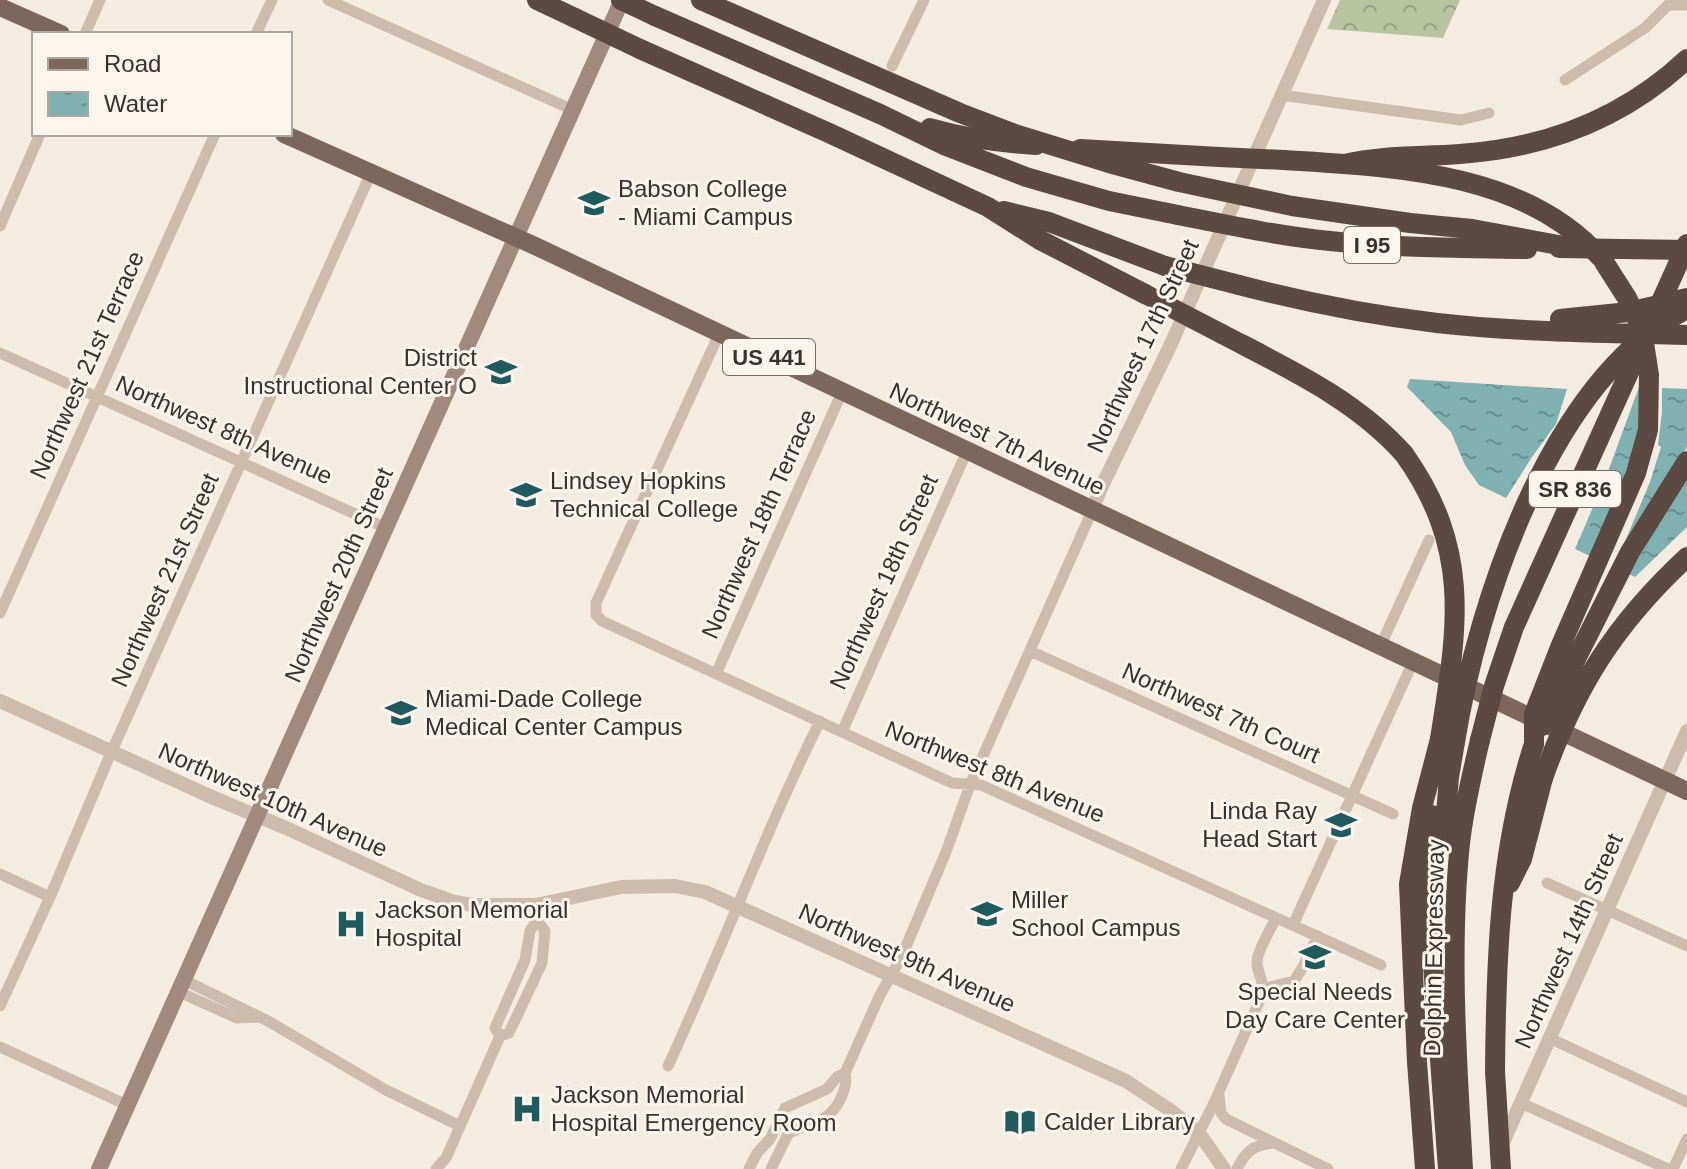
<svg xmlns="http://www.w3.org/2000/svg" width="1687" height="1169" viewBox="0 0 1687 1169" font-family="Arial,sans-serif">
	<style>
		.forest { fill: url(#forest-crowns) }
		.water { fill: url(#water-ripples) }
		.pier { fill: #f4ebe1 }
		.lines { fill: none; stroke-linecap: round; stroke-linejoin: round }
		.minor { stroke: #cdbbac; stroke-width: 11 }
		.tertiary { stroke: #cdbbac; stroke-width: 14 }
		.secondary { stroke: #a18a7d; stroke-width: 16 }
		.primary { stroke: #7d675c; stroke-width: 18 }
		.motorway { stroke: #5c4a42; stroke-width: 20 }
		.motorway-bridge { stroke: #5c4a42; stroke-width: 20 }
		.labels { text-anchor: middle; stroke-width: 6; stroke-linejoin: round; paint-order: stroke }
		.shield { fill: #fbf5ee; stroke: #756b66; stroke-width: 2 }
		.shield-label { font-size: 22px; font-weight: bold; fill: #3b302b }
		.poi-label { font-size: 24px; fill: #3b302b; stroke: #fbf5ee; text-anchor: start }
		.street-label { font-size: 24px; fill: #3b302b; stroke: #fbf5ee }
	</style>
	<defs>
		<pattern id="forest-crowns" width="20" height="18" patternUnits="userSpaceOnUse" patternTransform="scale(2)"><rect width="20" height="18" fill="#b8c4a0"/><path d="M2 6a3 3 0 1 1 6 0M12 15a3 3 0 1 1 6 0" fill="none" stroke="#97a083"/></pattern>
		<pattern id="water-ripples" width="26" height="14" patternUnits="userSpaceOnUse" patternTransform="scale(2)"><rect width="26" height="14" fill="#7fb0b2"/><path d="M2 4q2-2 4 0t4 0M15 11q2-2 4 0t4 0" fill="none" stroke="#699091"/></pattern>
	</defs>
	<rect width="100%" height="100%" fill="#f4ebe1"/>
	<path class="forest" d="M1340 0H1460L1443 38 1327 29Z"/>
	<path class="water" d="M1410 379 1567 389 1556 424 1532 457 1506 498 1479 485 1465 465 1451 432 1407 387Z
		M1639 387 1687 389V527L1635 577 1575 549 1606 477Z"/>
	<path class="pier" d="M1641 383 1662 384V412L1658 445 1661 447 1650 482 1621 551 1687 447V474L1627 577 1590 560 1638 441Z"/>
	<g class="lines">
		<path class="minor" d="M328 0 573 110
			M85 34 100 0
			M256 34 272 0
			M892 66 924 0
			M1565 80 1645 28 1668 5H1687
			M1281 95 1461 120 1489 113
			M0 226 40 134
			M719 334 596 603V615L602 621 952 783 981 785 1381 965
			M0 353 386 528
			M0 613 215 134
			M1380 647 1429 540
			M1030 651 1393 814
			M716 674 842 392
			M842 732 967 451
			M0 874 50 897
			M1547 883 1687 946
			M1293 925 1413 662
			M184 980 268 1021 386 1090 460 1126
			M179 992 237 1018 260 1017
			M1263 993 1270 987 1294 981 1303 967 1318 936
			M0 1006 50 897 107 762 371 173
			M500 1036 495 1028 525 960 530 931 537 920
			M1549 1038 1687 1102
			M0 1047 127 1105
			M668 1066C721 952 764 834 820 721
			M1219 1095 1221 1113 1226 1119 1328 1169
			M1521 1103 1668 1169
			M436 1169 446 1158 500 1036 509 1033 542 963 545 931 537 920 536 905
			M749 1169 757 1153 770 1139 785 1108 827 1089 837 1077 845 1073
			M771 1169 788 1134C810 1121 829 1124 841 1098 845 1088 847 1083 845 1073L880 995 902 956 946 852 970 785 1092 511
			M1181 1169 1213 1105 1263 993C1264 980 1256 970 1257 961 1258 949 1271 929 1276 918
			M1237 1169C1246 1151 1253 1145 1273 1143
			M1673 1169 1687 1139"/>
		<path class="tertiary" d="M1092 511 1100 490 1171 344 1324 0
			M0 701 214 798 286 828 421 890 455 902 472 905H536L621 887 675 886 705 892 1126 1081 1170 1110 1199 1133 1224 1169
			M1501 1147 1687 731"/>
		<path class="secondary" d="M99 1169 622 0"/>
		<path class="primary" d="M0 7 61 34
			M284 134 533 245 1687 791"/>
		<path class="motorway" d="M537 0 575 18
			M655 16 880 114 946 146 1026 177 1109 201 1178 215
			M640 49 829 133 988 207 1040 240 1145 294
			M930 128C965 138 1000 143 1036 145
			M1080 149 1219 157
			M1284 160C1391 167 1524 171 1600 257
			M1345 164C1382 155 1422 157 1460 154 1546 148 1624 118 1687 59
			M1004 211 1049 222 1165 266
			M1239 285C1304 302 1370 315 1437 323 1519 332 1604 333 1687 335
			M1560 319 1629 312 1687 298
			M1222 334C1287 368 1355 399 1404 454
			M1432 815 1429 873V910L1448 1169
			M1444 838 1449 777 1455 742
			M1510 883 1522 859 1543 778
			M1495 1071C1496 961 1499 850 1534 744
			M1425 1169 1417 1062 1409 884 1422 808 1440 739
			M1463 1169C1457 1063 1449 949 1460 843 1464 808 1472 774 1480 740"/>
		<path class="motorway-bridge" d="M621 0 655 16
			M701 0 960 113 1015 134 1109 163 1179 182 1292 206 1410 223 1472 229 1569 247
			M575 18 640 49
			M1219 157 1284 160
			M1178 215C1228 225 1279 236 1330 241 1395 248 1461 248 1527 249
			M1559 248 1687 250
			M1165 266 1239 285
			M1145 294 1222 334
			M1404 454C1473 551 1457 630 1440 739
			M1542 726 1630 552 1687 461
			M1480 740 1494 686 1514 627 1687 244
			M1455 742C1478 601 1551 378 1687 309
			M1534 744V714L1561 645 1636 473 1648 430 1649 375 1644 343 1637 319 1627 298 1604 262
			M1543 778C1576 686 1615 624 1687 557
			M1495 1071 1501 1169"/>
	</g>
	<defs>
		<symbol id="university-bare" viewBox="-9 -9 18 18"><path d="M0-5L7-2L0 1L-7-2ZM-4 1L0 2.5L4 1V4Q0 6-4 4Z" fill="#1f5a5e" stroke="#fbf5ee" stroke-width="2.5" paint-order="stroke"/></symbol>
		<symbol id="school-bare" viewBox="-9 -9 18 18"><path d="M0-5L7-2L0 1L-7-2ZM-4 1L0 2.5L4 1V4Q0 6-4 4Z" fill="#1f5a5e" stroke="#fbf5ee" stroke-width="2.5" paint-order="stroke"/></symbol>
		<symbol id="hospital-bare" viewBox="-9 -9 18 18"><path d="M-5-5h3v3.5h4V-5h3V5h-3V1.5h-4V5h-3Z" fill="#1f5a5e" stroke="#fbf5ee" stroke-width="2.5" paint-order="stroke"/></symbol>
		<symbol id="library-bare" viewBox="-9 -9 18 18"><path d="M-6-4Q-3-5.5-.7-3.5V5Q-3 3-6 4ZM6-4Q3-5.5 .7-3.5V5Q3 3 6 4Z" fill="#1f5a5e" stroke="#fbf5ee" stroke-width="2.5" paint-order="stroke"/></symbol>
	</defs>
	<g fill-rule="evenodd">
		<use href="#university-bare" x="572" y="181" width="44" height="44"/>
		<use href="#school-bare" x="479" y="350" width="44" height="44"/>
		<use href="#university-bare" x="504" y="473" width="44" height="44"/>
		<use href="#university-bare" x="379" y="691" width="44" height="44"/>
		<use href="#school-bare" x="1319" y="803" width="44" height="44"/>
		<use href="#university-bare" x="965" y="892" width="44" height="44"/>
		<use href="#hospital-bare" x="329" y="902" width="44" height="44"/>
		<use href="#school-bare" x="1293" y="935" width="44" height="44"/>
		<use href="#hospital-bare" x="505" y="1087" width="44" height="44"/>
		<use href="#library-bare" x="998" y="1100" width="44" height="44"/>
	</g>
	<g class="labels">
		<g class="shield">
			<rect x="1344" y="227" width="56" height="36" rx="6"/>
			<rect x="723" y="339" width="92" height="36" rx="6"/>
			<rect x="1529" y="471" width="92" height="36" rx="6"/>
		</g>
		<g class="shield-label">
			<text x="1372" y="253">I 95</text>
			<text x="769" y="365">US 441</text>
			<text x="1575" y="497">SR 836</text>
		</g>
		<g class="poi-label">
			<text x="618" y="197">Babson College<tspan x="618" dy="28">- Miami Campus</tspan></text>
			<text x="477" y="366" text-anchor="end">District<tspan x="477" dy="28">Instructional Center O</tspan></text>
			<text x="550" y="489">Lindsey Hopkins<tspan x="550" dy="28">Technical College</tspan></text>
			<text x="425" y="707">Miami-Dade College<tspan x="425" dy="28">Medical Center Campus</tspan></text>
			<text x="1317" y="819" text-anchor="end">Linda Ray<tspan x="1317" dy="28">Head Start</tspan></text>
			<text x="1011" y="908">Miller<tspan x="1011" dy="28">School Campus</tspan></text>
			<text x="375" y="918">Jackson Memorial<tspan x="375" dy="28">Hospital</tspan></text>
			<text x="1315" y="1000" text-anchor="middle">Special Needs<tspan x="1315" dy="28">Day Care Center</tspan></text>
			<text x="551" y="1103">Jackson Memorial<tspan x="551" dy="28">Hospital Emergency Room</tspan></text>
			<text x="1044" y="1130">Calder Library</text>
		</g>
		<g class="street-label">
			<text transform="translate(1143 346) rotate(-65)" y="8">Northwest 17th Street</text>
			<text transform="translate(87 365) rotate(-66)" y="8">Northwest 21st Terrace</text>
			<text transform="translate(224 430) rotate(24)" y="8">Northwest 8th Avenue</text>
			<text transform="translate(997 439) rotate(25)" y="8">Northwest 7th Avenue</text>
			<text transform="translate(759 524) rotate(-66)" y="8">Northwest 18th Terrace</text>
			<text transform="translate(339 575) rotate(-66)" y="8">Northwest 20th Street</text>
			<text transform="translate(165 580) rotate(-66)" y="8">Northwest 21st Street</text>
			<text transform="translate(884 582) rotate(-66)" y="8">Northwest 18th Street</text>
			<text transform="translate(1221 713) rotate(24)" y="8">Northwest 7th Court</text>
			<text transform="translate(995 772) rotate(22)" y="8">Northwest 8th Avenue</text>
			<text transform="translate(273 800) rotate(24)" y="8">Northwest 10th Avenue</text>
			<text transform="translate(1569 941) rotate(-66)" y="8">Northwest 14th Street</text>
			<text transform="translate(1434 948) rotate(-89)" y="8">Dolphin Expressway</text>
			<text transform="translate(907 958) rotate(24)" y="8">Northwest 9th Avenue</text>
		</g>
	</g>
	<rect x="32" y="32" width="260" height="104" fill="#fbf5ee" stroke="#aea6a0" stroke-width="2"/>
	<rect x="48" y="58" width="40" height="12" fill="#7d675c" stroke="#aea6a0" stroke-width="2"/>
	<text x="104" y="72" font-size="24" fill="#3b302b">Road</text>
	<rect x="48" y="92" width="40" height="24" fill="url(#water-ripples)" stroke="#aea6a0" stroke-width="2"/>
	<text x="104" y="112" font-size="24" fill="#3b302b">Water</text>
</svg>
